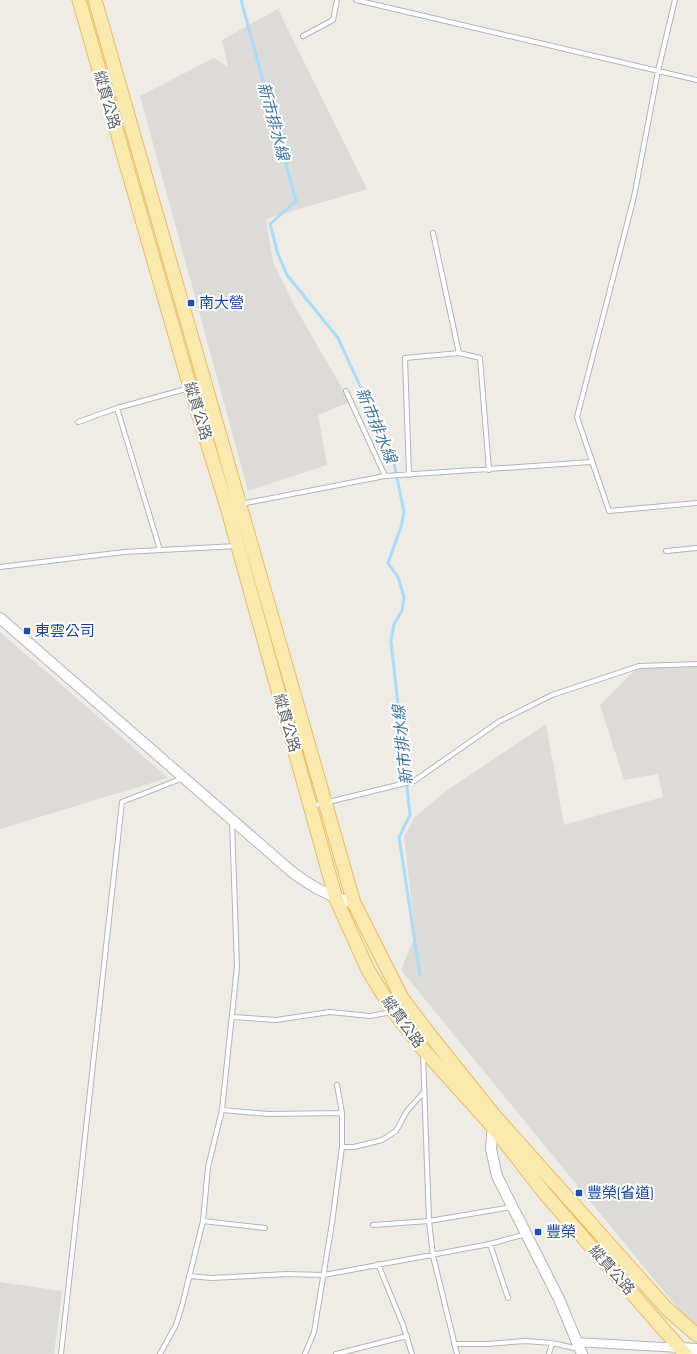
<svg xmlns="http://www.w3.org/2000/svg" width="697" height="1354" viewBox="0 0 697 1354" font-family="'Sofia Sans Condensed','Noto Sans TC',sans-serif">
	<style>
		.industrial { fill: #dddbd7 }
		.lines { fill: none; stroke-linecap: round; stroke-linejoin: round }
		.stream { stroke: #a9dbfb; stroke-width: 3 }
		.service-casing { stroke: #b2b5b9; stroke-width: 6 }
		.minor-casing { stroke: #b2b5b9; stroke-width: 10 }
		.tertiary-casing { stroke: #b2b5b9; stroke-width: 12 }
		.primary-casing { stroke: #eabd62; stroke-width: 15 }
		.service { stroke: #fff; stroke-width: 4 }
		.minor { stroke: #fff; stroke-width: 8 }
		.tertiary { stroke: #fff; stroke-width: 10 }
		.primary { stroke: #fbeaad; stroke-width: 13 }
		.transit-dot { fill: #1a4fb4; stroke: #fff; stroke-width: 1.5 }
		.labels { text-anchor: middle; stroke-width: 4; stroke-linejoin: round; paint-order: stroke }
		.street-label { font-size: 15px; fill: #5d6165; stroke: #fff }
		.transit-label { font-size: 15px; fill: #164399; stroke: #fff; text-anchor: start }
		.water-label { font-size: 16px; font-style: italic; fill: #4377a3; stroke: #fff }
	</style>
	<rect width="100%" height="100%" fill="#eeece5"/>
	<path class="industrial" d="M278 9 367 189 266 219 273 262 294 305 350 402 318 415 327 465 248 491 140 96 214 58 228 67 222 40Z
		M0 632 85 705 168 778 0 829Z
		M697 664V1329L693 1327 401 970 415 935 404 837 415 817 446 791 546 724 564 825 663 797 658 774 624 780 600 705 639 666Z
		M0 1282 62 1291 54 1354H0Z"/>
	<g class="lines">
		<path class="stream" d="M241 0 296 201 270 224 278 254 287 275 338 338 393 458 404 512 401 527 388 563 398 577 404 597 402 611 394 624 391 641 410 815 399 837 420 975"/>
		<defs>
			<path id="service" d="M356 0 697 80
				M675 0 658 71 634 197 577 417 609 511 697 503
				M303 36 333 20 337 0
				M433 233 459 353
				M346 391 385 476
				M117 408 160 550
				M78 422 117 408 204 384
				M409 475 405 358 459 353 480 358 489 470
				M241 504 385 476 591 462
				M666 551 697 548
				M0 567 124 552 237 546
				M312 806 414 781 500 721 552 695 639 666 697 664
				M233 1017 276 1020 330 1012 370 1016 392 1012
				M423 1054 429 1221 433 1256 457 1354
				M222 1110 268 1114 342 1113
				M342 1147H354L382 1140 396 1131 407 1111 424 1092
				M203 1221 265 1228
				M373 1225 429 1221 511 1207
				M490 1244 508 1298
				M378 1264 403 1325 412 1354
				M189 1276 212 1278 287 1274 324 1275 490 1244 526 1234
				M454 1344H487L525 1341 552 1343 579 1349
				M61 1354 122 802 183 778
				M160 1354 176 1325 183 1302 203 1221 208 1167 222 1110 237 967 232 821
				M305 1354 314 1332 332 1223 342 1147V1113L337 1085
				M336 1354 407 1336
				M549 1354 552 1343"/>
			<path id="minor" d="M576 1342 680 1348"/>
			<path id="tertiary" d="M0 618 291 871C310 886 330 897 354 903
				M493 1122 491 1149 497 1176 559 1299 582 1354
				M680 1348 697 1349"/>
			<path id="primary" d="M79 0 190 387 227 507 336 899 368 970 393 1011 422 1048 492 1126 546 1195 685 1354
				M95 0 354 903 402 998 430 1035 494 1115 667 1309 697 1335"/>
		</defs>
		<use href="#service" class="service-casing"/>
		<use href="#minor" class="minor-casing"/>
		<use href="#tertiary" class="tertiary-casing"/>
		<use href="#primary" class="primary-casing"/>
		<use href="#service" class="service"/>
		<use href="#minor" class="minor"/>
		<use href="#tertiary" class="tertiary"/>
		<use href="#primary" class="primary"/>
	</g>
	<g class="transit-dot">
		<rect x="187" y="299" width="8" height="8" rx="2"/>
		<rect x="23" y="627" width="8" height="8" rx="2"/>
		<rect x="575" y="1189" width="8" height="8" rx="2"/>
		<rect x="534" y="1228" width="8" height="8" rx="2"/>
	</g>
	<g class="labels">
		<g class="street-label">
			<text transform="translate(107 100) rotate(74)" y="5">縱貫公路</text>
			<text transform="translate(198 411) rotate(73)" y="5">縱貫公路</text>
			<text transform="translate(287 723) rotate(74)" y="5">縱貫公路</text>
			<text transform="translate(403 1022) rotate(54)" y="5">縱貫公路</text>
			<text transform="translate(612 1270) rotate(49)" y="5">縱貫公路</text>
		</g>
		<g class="transit-label">
			<text x="199" y="308">南大營</text>
			<text x="35" y="636">東雲公司</text>
			<text x="587" y="1198">豐榮(省道)</text>
			<text x="546" y="1237">豐榮</text>
		</g>
		<g class="water-label">
			<text transform="translate(274 121) rotate(75)" y="6">新市排水線</text>
			<text transform="translate(377 425) rotate(67)" y="6">新市排水線</text>
			<text transform="translate(402 745) rotate(-96)" y="6">新市排水線</text>
		</g>
	</g>
</svg>
